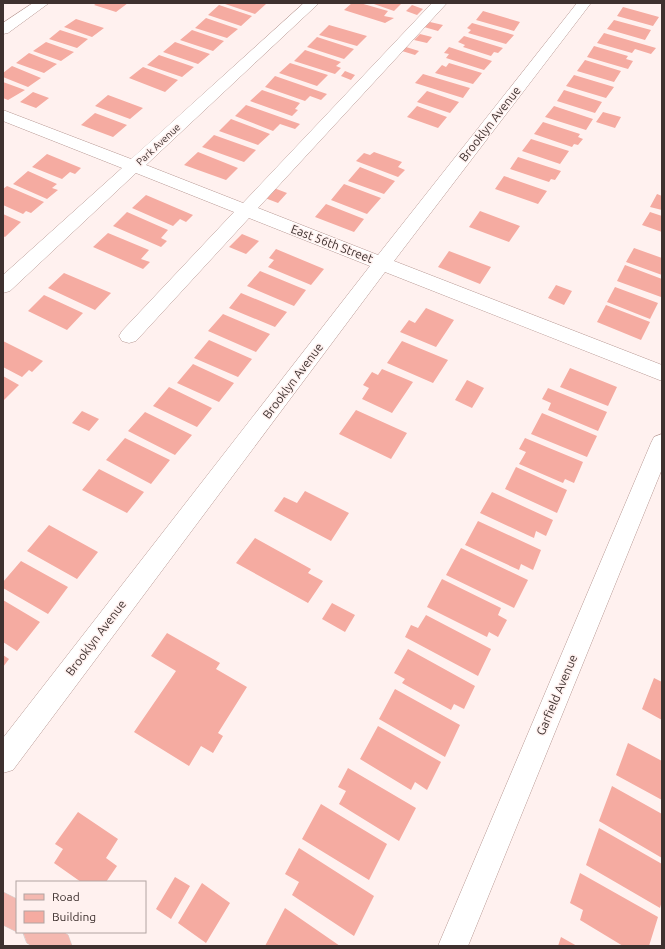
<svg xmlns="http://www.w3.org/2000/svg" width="665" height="949" viewBox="0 0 665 949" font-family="Ubuntu,sans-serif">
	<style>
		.building { fill: #f5aba1 }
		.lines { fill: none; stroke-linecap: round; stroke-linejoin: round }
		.minor-casing { stroke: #b79893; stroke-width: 1 }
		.major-casing { stroke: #d5d2d1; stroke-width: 1 }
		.minor { fill: #fff; fill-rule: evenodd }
		.major { fill: #f4b8b0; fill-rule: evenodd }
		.labels { text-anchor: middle; stroke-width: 3; stroke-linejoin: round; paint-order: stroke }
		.far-street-label { font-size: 10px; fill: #3e312f; stroke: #fff1ef }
		.street-label { font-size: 12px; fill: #3e312f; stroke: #fff1ef }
	</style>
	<rect width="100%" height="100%" fill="#fff1ef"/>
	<path class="building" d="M97 3H128L116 12 94 5Z
		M222 3H261L266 4 255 14Z
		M352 3H360L388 11 384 16 394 18 385 23 344 10Z
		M371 3H402L394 11Z
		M219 5 252 16 241 26 208 15Z
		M412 5 423 9 417 15 406 11Z
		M623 7 659 17 653 26 617 16Z
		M483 11 520 22 514 31 476 20Z
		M206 18 238 29 227 38 195 28Z
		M76 19 104 28 92 37 64 27Z
		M614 20 651 30 645 40 607 29Z
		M430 22 443 25 438 31 424 27Z
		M472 23 514 35 506 44 468 33 471 30 467 28Z
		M329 25 367 36 357 46 319 35Z
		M60 30 88 39 77 48 49 39Z
		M192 30 224 41 213 51 180 40Z
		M604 33 656 48 651 54 635 49 632 53 597 43Z
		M420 34 432 37 427 43 414 40Z
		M464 36 503 48 498 53 494 52 491 56 463 47 465 45 458 42Z
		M317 37 354 49 344 59 307 47Z
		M46 42 74 52 61 61 33 51Z
		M175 42 210 54 198 64 163 52Z
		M594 46 628 56 626 59 633 61 628 69 587 57Z
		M406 47 419 51 415 55 402 51Z
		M449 47 492 61 484 70 446 58 449 54 444 53Z
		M305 50 341 62 336 66 341 68 335 74 294 61Z
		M29 53 57 64 44 73 16 63Z
		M159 55 194 67 182 77 147 65Z
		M585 60 621 71 614 82 577 71Z
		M290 63 328 75 317 86 279 73Z
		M449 63 482 73 473 84 435 73 442 65 446 67Z
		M12 66 41 78 28 87 3 77V73Z
		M143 67 178 80 165 92 129 78Z
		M345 71 355 75 351 80 341 76Z
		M423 74 470 88 463 98 415 83Z
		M574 75 614 87 606 98 566 86Z
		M275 76 327 94 321 100 310 96 305 101 265 87Z
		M3 82 25 90 8 100 3 98Z
		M262 90 300 103 295 109 298 110 292 116 250 101Z
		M564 90 602 102 595 113 557 101Z
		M427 91 459 102 450 113 417 102Z
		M33 92 49 98 36 108 20 102Z
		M108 95 143 108 130 119 95 106Z
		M246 105 300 124 295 129 280 124 273 131 235 116Z
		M417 106 447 117 438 128 407 117Z
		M554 106 593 119 586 130 545 117Z
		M603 112 621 117 615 128 596 122Z
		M95 113 127 125 113 137 81 125Z
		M231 119 270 134 258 145 219 131Z
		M543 122 580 134 578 137 583 139 578 145 574 144 572 147 534 134Z
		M214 135 256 150 244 162 202 147Z
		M531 139 569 151 560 164 522 151Z
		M198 152 238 168 226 180 184 165Z
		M374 152 402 162 398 167 405 170 398 177 356 161 364 153 370 155Z
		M47 154 81 168 75 174 70 172 62 179 32 167Z
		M518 157 561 171 555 180 551 179 549 182 510 169Z
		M360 167 395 181 384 194 348 181Z
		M28 171 57 184 52 188 58 190 47 199 13 184Z
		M504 176 547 191 538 204 495 189Z
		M344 184 381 198 367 214 331 200Z
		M7 186 44 202 31 213 26 211 23 214 3 205V189Z
		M274 188 287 193 278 203 265 198Z
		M657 194 662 196V210L650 207Z
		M146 195 193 215 186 222 180 219 173 226 132 208Z
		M326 204 364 219 354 232 315 217Z
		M480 211 520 226 509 242 469 227Z
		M127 212 168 230 161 238 167 241 161 247 113 226Z
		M650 212 662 216V232L642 225Z
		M3 214 21 222 5 237 3 236Z
		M108 233 149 250 141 259 150 262 143 269 93 247Z
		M242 234 259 241 246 254 229 247Z
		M634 248 662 258V275L626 262Z
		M276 249 324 269 311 285 268 267 274 260 269 258Z
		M449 251 491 267 480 284 438 267Z
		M625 265 662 279 661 297 617 281Z
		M260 271 306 290 294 306 247 286Z
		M64 273 111 293 95 310 48 288Z
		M556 285 572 291 564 305 548 298Z
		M615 287 658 303 650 319 607 302Z
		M241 293 287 312 275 327 229 308Z
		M44 295 83 313 67 330 28 311Z
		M606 305 650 322 641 340 597 322Z
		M426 308 454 320 436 347 400 332 409 320 415 323Z
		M223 314 270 334 256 352 208 331Z
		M209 340 252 359 238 377 194 358Z
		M3 341 43 361 32 372 29 370 22 377 3 367Z
		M402 341 448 360 433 383 387 363Z
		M193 364 234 383 219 402 177 383Z
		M570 368 617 387 608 406 560 387Z
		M382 369 413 382 392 413 362 399 369 388 363 385 372 372 378 375Z
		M3 376 19 385 3 401Z
		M467 380 484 388 472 408 455 400Z
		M169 387 212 408 197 427 153 406Z
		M548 388 607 412 598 431 548 410 551 403 542 399Z
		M356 410 407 433 391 459 339 434Z
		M82 411 99 419 89 431 72 423Z
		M145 412 192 435 175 455 128 431Z
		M542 413 597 436 587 457 531 434Z
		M125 438 170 460 151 484 106 460Z
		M525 438 583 462 574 483 565 479 563 483 519 464 526 452 519 449Z
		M516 467 567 490 557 513 505 489Z
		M99 469 144 492 127 513 82 490Z
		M305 491 349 513 331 541 274 511 284 497 297 503Z
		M492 492 553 520 546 536 536 531 534 538 480 513Z
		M478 521 541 550 533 570 521 564 519 570 465 545Z
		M49 525 98 552 77 579 27 551Z
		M255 538 311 569 308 573 323 581 308 603 236 563Z
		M461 548 528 580 514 608 446 575Z
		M21 561 68 587 48 614 3 588V582Z
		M442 579 501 608 498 615 507 620 498 637 489 632 487 637 427 607Z
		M3 600 40 622 17 651 3 642Z
		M332 603 355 615 345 632 322 619Z
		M426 615 491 649 478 676 405 637 411 625 418 628Z
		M167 633 220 663 216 669 247 687 218 733 223 736 213 753 201 746 189 766 134 732 176 671 151 656Z
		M408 649 475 686 464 709 454 704 451 710 402 683 405 679 394 673Z
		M3 655 9 659 3 667Z
		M654 678 662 682V720L642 709Z
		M395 689 460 725 445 757 379 719Z
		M378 726 441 762 427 790 415 782 411 790 360 759Z
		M628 743 662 761V800L616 775Z
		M348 768 416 808 399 841 339 804 346 791 338 787Z
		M612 786 662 814V858L599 821Z
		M321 804 387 844 369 880 302 839Z
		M78 812 118 839 106 858 117 866 106 882H81L54 863 63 849 55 844Z
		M599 828 662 864V901L660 908 586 865Z
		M299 848 374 896 354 936 292 895 299 882 285 874Z
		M580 873 658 917 649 946H623L580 920 583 910 570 903Z
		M175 877 190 886 171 919 156 909Z
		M202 883 230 903 206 943 178 923Z
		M285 908 340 946H265Z
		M561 937 577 946H558Z"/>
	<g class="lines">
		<defs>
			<path id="minor" d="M33 3H49L8 33 3 34V23Z
				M304 3H319L146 165 243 203 432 3H447L258 208 378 255 577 3H591L394 261 662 365V381L385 272 13 770 3 773V738L370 266 249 218 136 341 129 343 122 341 119 336 122 331 234 212 136 173 10 291 3 293V275L122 168 3 121V110L131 159Z
				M662 434V469L468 946H438L651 443 654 437Z"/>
			<path id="major" d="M3 892 17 899V932L3 925Z
				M23 932H63L68 935 72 946H32L27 943Z"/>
		</defs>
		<use href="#minor" class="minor-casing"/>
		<use href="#major" class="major-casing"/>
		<use href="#minor" class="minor"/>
		<use href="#major" class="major"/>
	</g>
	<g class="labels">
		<g class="far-street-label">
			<text transform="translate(158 144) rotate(-43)" y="4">Park Avenue</text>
		</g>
		<g class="street-label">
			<text transform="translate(490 124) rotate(-52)" y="4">Brooklyn Avenue</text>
			<text transform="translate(332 244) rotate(21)" y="4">East 56th Street</text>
			<text transform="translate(293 381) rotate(-53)" y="4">Brooklyn Avenue</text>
			<text transform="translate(96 638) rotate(-53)" y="4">Brooklyn Avenue</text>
			<text transform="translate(557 695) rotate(-67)" y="4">Garfield Avenue</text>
		</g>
	</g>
	<rect width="665" height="949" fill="none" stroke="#3e312f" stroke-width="8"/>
	<rect x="16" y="881" width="130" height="52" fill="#fff1ef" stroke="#b2a4a2"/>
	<rect x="24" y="894" width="20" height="6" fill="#f4b8b0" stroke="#b2a4a2"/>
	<text x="52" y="901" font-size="12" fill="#3e312f">Road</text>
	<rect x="24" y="911" width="20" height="12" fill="#f5aba1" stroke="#b2a4a2"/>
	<text x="52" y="921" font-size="12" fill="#3e312f">Building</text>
</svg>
